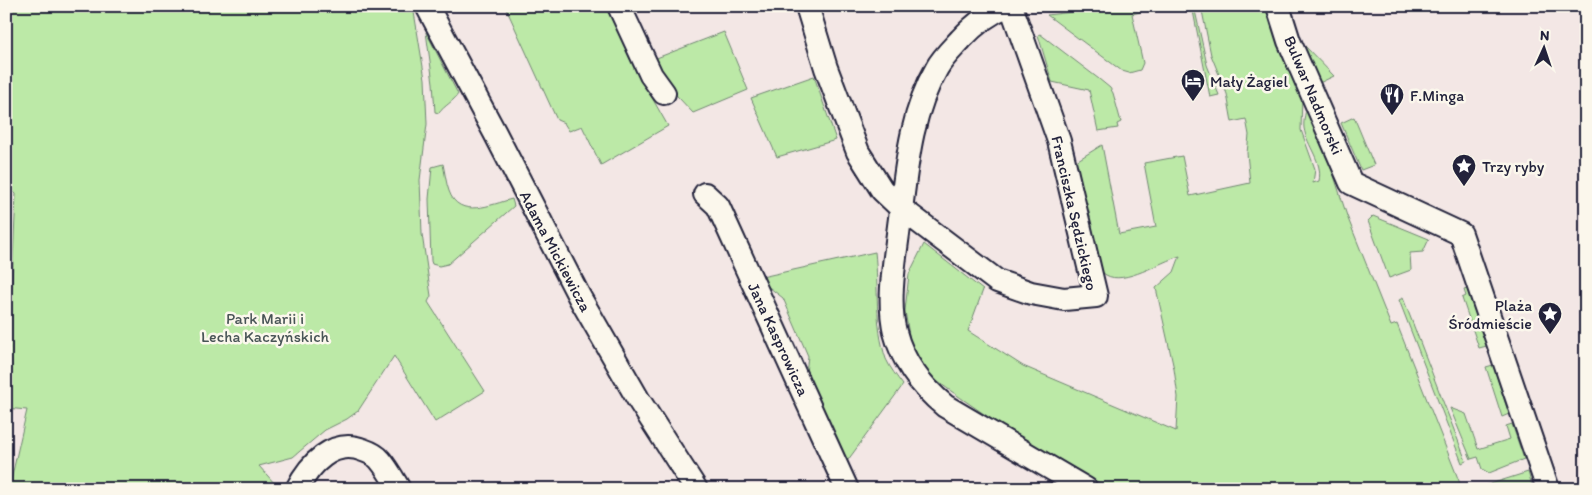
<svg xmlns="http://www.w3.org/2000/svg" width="1592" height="495" viewBox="0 0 1592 495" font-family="Itim,sans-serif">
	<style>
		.green { fill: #bce9a7; stroke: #6f8671 }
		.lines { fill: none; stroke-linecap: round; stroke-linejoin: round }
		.street-casing { stroke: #22223b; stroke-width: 26 }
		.street { stroke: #fbf7ec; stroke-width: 22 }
		.labels { text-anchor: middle; stroke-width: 5; stroke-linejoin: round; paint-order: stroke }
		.poi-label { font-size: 16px; fill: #22223b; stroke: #fbf7ec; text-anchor: start }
		.street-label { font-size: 16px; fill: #22223b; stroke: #fbf7ec }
		.park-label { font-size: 16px; fill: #485456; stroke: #fbf7ec }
	</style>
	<rect width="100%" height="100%" fill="#f3e7e5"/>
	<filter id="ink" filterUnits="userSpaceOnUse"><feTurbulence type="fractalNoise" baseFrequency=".02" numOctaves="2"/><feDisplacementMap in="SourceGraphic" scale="10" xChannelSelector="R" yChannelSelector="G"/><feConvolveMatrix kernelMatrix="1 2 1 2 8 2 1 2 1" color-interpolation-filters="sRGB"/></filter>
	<g filter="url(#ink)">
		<path class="green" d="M6 6H413L425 79 427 124 420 180 422 234 431 296 428 302 485 391 435 422 394 356 358 411 347 419 325 430 293 457 259 466 275 484 272 489H9L27 410 6 408V349H9L16 194 6 184Z
			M505 6H608L630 59 668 126 601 165 582 126 569 131 564 123 557 120Z
			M1122 6H1139L1140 12 1132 14 1143 63 1140 70 1129 73 1122 71 1047 15Z
			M1192 6H1194L1207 65 1219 95 1210 97Z
			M1201 6H1271L1302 95 1301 130 1315 169 1313 183 1319 181C1323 161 1307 147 1304 128 1303 120 1306 111 1307 104L1334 176 1347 216 1391 326 1397 324 1461 486 1459 489H1110L994 421 928 375 910 341 905 311 909 274 924 244 983 290 968 331 1023 366 1176 431 1178 397 1174 369 1156 288 1174 272 1180 256C1161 261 1124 286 1106 275 1102 273 1100 269 1098 266L1073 163 1102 145 1119 234 1156 227 1144 163 1182 156 1190 196 1250 183 1247 153 1249 135 1246 119 1232 122 1227 94 1211 55Z
			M426 32 458 94C454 101 444 106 439 113L435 112 433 83Z
			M724 32 748 90 693 113 665 83 654 59Z
			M1040 34 1099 79 1110 88 1113 93 1121 122 1117 124 1118 128 1098 131 1089 90 1052 82 1038 35Z
			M1304 45 1334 76 1313 86 1296 49Z
			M814 76 836 140 777 157 751 98Z
			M1354 117 1374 165 1361 170 1341 123Z
			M443 164C445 173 446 183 449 191 459 220 492 204 512 199L514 206 448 264 439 266 432 264 431 261 429 199 432 167Z
			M1373 216 1429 239 1423 252 1410 253 1411 270 1389 278 1368 221Z
			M875 252C879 288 874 324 886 359 890 368 897 377 903 385L845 464 805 381 808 356 783 298 757 278Z
			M1467 289 1487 346 1479 348 1462 298 1466 296 1464 290Z
			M1403 298 1466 461 1462 463 1399 300Z
			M1493 365 1509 414 1502 417 1486 367Z
			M1450 408 1466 414 1478 449 1510 439 1506 426 1512 424 1524 459 1489 473 1482 469 1478 457 1471 459Z
			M1528 472 1533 489H1475Z"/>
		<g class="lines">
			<defs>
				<path id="street" d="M427 6 495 133 580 298 638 399 696 489
					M619 6 651 75 664 93
					M807 6 826 68 858 152 882 190 902 209 997 281 1031 293 1064 299 1096 296 1059 141 1011 6
					M1007 6C989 13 975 24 961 39 953 48 943 57 937 68 909 116 906 173 899 226 895 259 887 300 895 332 903 363 921 386 945 406L1086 489
					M1278 6 1289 41 1351 183 1461 234 1548 489
					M705 194 718 206 847 489
					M297 489C309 465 333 438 363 450 369 452 376 455 380 460 387 468 393 479 399 489"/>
			</defs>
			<use href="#street" class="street-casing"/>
			<use href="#street" class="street"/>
		</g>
	</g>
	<defs>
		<symbol id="hotel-pin" viewBox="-11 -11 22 30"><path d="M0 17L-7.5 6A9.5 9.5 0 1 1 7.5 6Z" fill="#22223b" stroke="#fbf7ec"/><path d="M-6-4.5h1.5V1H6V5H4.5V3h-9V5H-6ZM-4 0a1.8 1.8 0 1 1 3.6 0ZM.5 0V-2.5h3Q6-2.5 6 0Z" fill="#fff"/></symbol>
		<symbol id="restaurant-pin" viewBox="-11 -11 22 30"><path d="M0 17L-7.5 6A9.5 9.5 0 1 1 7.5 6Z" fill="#22223b" stroke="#fbf7ec"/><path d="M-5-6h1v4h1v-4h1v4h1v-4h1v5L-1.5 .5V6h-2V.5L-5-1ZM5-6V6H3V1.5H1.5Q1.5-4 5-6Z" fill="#fff"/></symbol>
		<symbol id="sight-pin" viewBox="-11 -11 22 30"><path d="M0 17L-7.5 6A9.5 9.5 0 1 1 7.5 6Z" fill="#22223b" stroke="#fbf7ec"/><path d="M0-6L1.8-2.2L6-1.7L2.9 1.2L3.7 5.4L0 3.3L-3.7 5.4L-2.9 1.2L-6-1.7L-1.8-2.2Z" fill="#fff"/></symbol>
	</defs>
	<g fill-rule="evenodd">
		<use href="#hotel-pin" x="1179" y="67" width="28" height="38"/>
		<use href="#restaurant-pin" x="1378" y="81" width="28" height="38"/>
		<use href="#sight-pin" x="1450" y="152" width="28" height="38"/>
		<use href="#sight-pin" x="1536" y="300" width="28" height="38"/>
	</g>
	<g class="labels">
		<g class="poi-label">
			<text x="1210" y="87">Mały Żagiel</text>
			<text x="1410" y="101">F.Minga</text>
			<text x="1482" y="172">Trzy ryby</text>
			<text x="1532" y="311" text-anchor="end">Plaża<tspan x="1532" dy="18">Śródmieście</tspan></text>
		</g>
		<g class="street-label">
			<text transform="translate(1314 95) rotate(67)" y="6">Bulwar Nadmorski</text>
			<text transform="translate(1075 213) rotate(77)" y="6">Franciszka Sędzickiego</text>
			<text transform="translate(556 251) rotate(62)" y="6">Adama Mickiewicza</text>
			<text transform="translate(779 339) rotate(65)" y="6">Jana Kasprowicza</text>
		</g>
		<g class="park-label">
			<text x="265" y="324">Park Marii i<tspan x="265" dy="18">Lecha Kaczyńskich</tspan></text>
		</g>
	</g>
	<rect width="1592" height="495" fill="none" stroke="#fbf7ec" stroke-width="25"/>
	<rect x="12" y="12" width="1567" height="470" fill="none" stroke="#22223b" stroke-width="2" filter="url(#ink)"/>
	<g transform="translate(1544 48) rotate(3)" stroke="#fbf7ec" stroke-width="4" paint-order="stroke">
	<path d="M0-4L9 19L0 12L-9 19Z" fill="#22223b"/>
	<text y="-8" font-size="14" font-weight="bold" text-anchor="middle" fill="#22223b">N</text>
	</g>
</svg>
